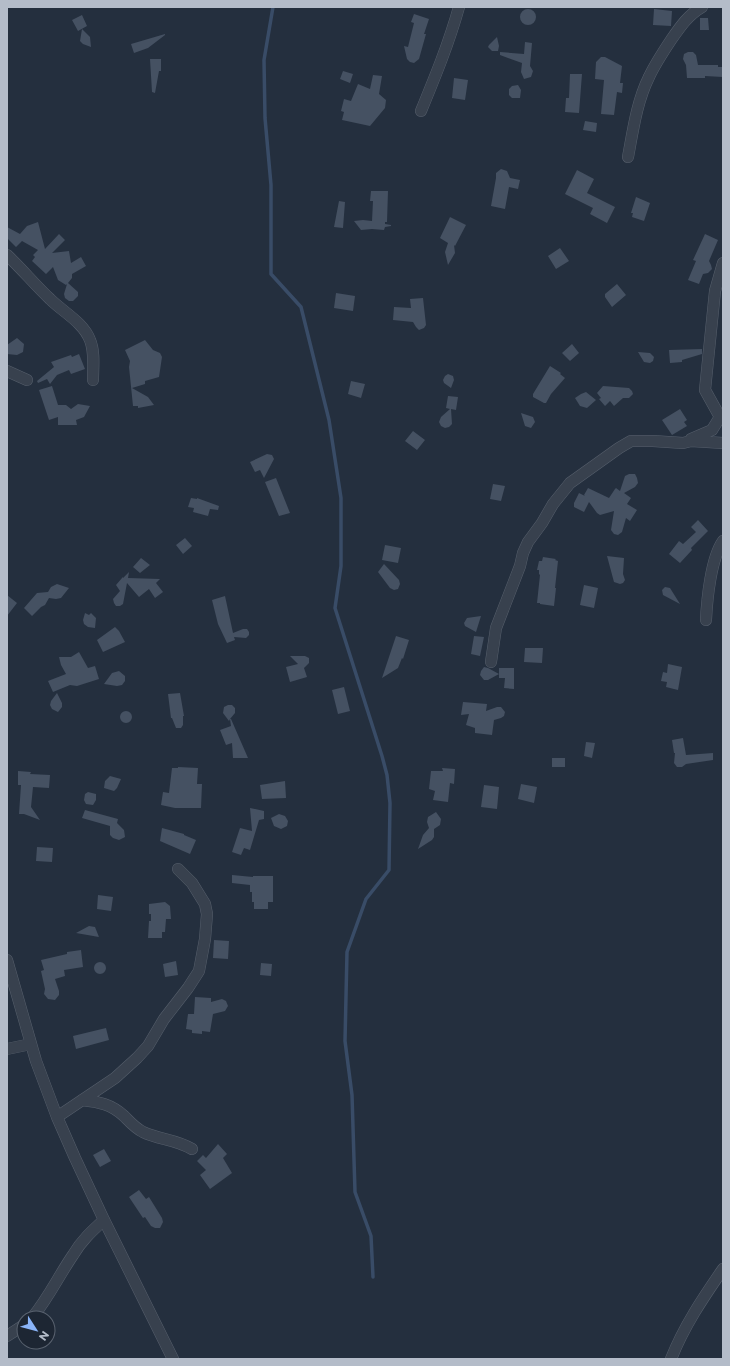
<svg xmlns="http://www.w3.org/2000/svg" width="730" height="1366" viewBox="0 0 730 1366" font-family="Montserrat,sans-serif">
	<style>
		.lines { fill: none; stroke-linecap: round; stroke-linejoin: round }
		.stream { stroke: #394c67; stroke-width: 3.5 }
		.building { fill: #455162 }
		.street-casing { stroke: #565f6c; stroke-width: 12 }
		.street { stroke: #38414e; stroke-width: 11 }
	</style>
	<rect width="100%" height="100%" fill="#242f3e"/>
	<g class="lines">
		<path class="stream" d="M273 7 264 60 265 118 271 185V274L301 307 329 420 341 498V566L335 608 382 756 387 775 390 803 389 870 366 899 347 952 345 1041 352 1095 355 1192 371 1236 373 1277"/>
	</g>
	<path class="building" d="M520 17a8 8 0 1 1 16 0a8 8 0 1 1-16 0Z
		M654 9 672 11 671 26 653 25Z
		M414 14 429 19 424 34H426L419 59 414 63 410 62 407 59 404 46 408 47 414 23 411 22Z
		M82 15 87 26 78 31 72 20Z
		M700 18H708L709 30H700Z
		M82 29 90 37 91 47 83 44 80 41Z
		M165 34V35L148 48 134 53 131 44Z
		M497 37 499 46 498 51H492L488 47 489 45Z
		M525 42 532 43 530 66 533 71 531 77 524 79 521 72 522 63 500 55V52L524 54Z
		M688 52H693L696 55 698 65H718V67H723V77L705 76V78H687L686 65 683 59 684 54Z
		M601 57H605L622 66 620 83H623L622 93 617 92 614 115 601 114 604 80 595 79 596 62Z
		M150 59H161V71H159L155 93 152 92Z
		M343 71 353 74 350 83 340 79Z
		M570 74H582L579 113 565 112 566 98H569Z
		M373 75 382 76 379 94 386 100 385 108 370 126 342 120 344 112 341 111 344 99 351 101 358 84 370 89Z
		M454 78 468 80 465 100 452 98Z
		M518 85 521 90 520 98H512L509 95V89L512 86Z
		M585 121 597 123 596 132 583 130Z
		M501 169 507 171 510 178 520 180 518 189 509 187 505 209 491 206 496 178V173Z
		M577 170 594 179 587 193 615 207 607 223 590 214 593 208 565 194Z
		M371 191H388L387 222H385V224L391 225V226L385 227 384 230 372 229 361 230 354 221 363 220 372 221 373 201H370Z
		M636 197 650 203 644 221 632 217 633 213H631Z
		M339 201 345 202 343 228 334 227Z
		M450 217 466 225 455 246 454 245 455 253 448 265 445 252 448 243 440 238Z
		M38 222 45 249 59 234 65 240 52 253 69 251 71 263 81 257 86 266 72 274V278L68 283 78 292V296L73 301H69L65 298 64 294 67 284 66 285 58 280 53 267 46 274 32 261 35 257 33 255 38 250 22 241 16 247 7 238V227L20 234 27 226Z
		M705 234 718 240 709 261 711 265 712 269 708 273 703 274 699 284 688 280 696 261 693 260Z
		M560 248 569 261 556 269 548 256Z
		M617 284 626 295 612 307 605 297V294Z
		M336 293 355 296 353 311 334 308Z
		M423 298 426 325 424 328 419 330 416 327 413 322 393 320 394 307 411 308 410 299Z
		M17 338 24 344 23 352 17 355 7 354V345Z
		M145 340 153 350 160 353 162 357 159 377 145 381V384L132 388 148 397 154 405 138 408V406H133L129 367 130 361 125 350Z
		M572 344 579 353 570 361 562 353Z
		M702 349V354L682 360V362L670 363 669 350Z
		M638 352 650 353 654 357 653 361 650 363 644 362Z
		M79 354 85 369 71 374 69 370 57 375 50 384 47 379 38 383 37 381 54 367 51 362 71 355 72 357Z
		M550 366 561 373 560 374 565 378 551 394 546 403H544L533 397V394Z
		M448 374 453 376 454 380 451 388 444 383 443 380 445 376Z
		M351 381 365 384 361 398 348 394Z
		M52 386 58 405H66L71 409 78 404 90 406 84 417 76 420 77 425H58V417L49 420 39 390Z
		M603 386 629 388 632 391 633 394 629 398H623L614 406 610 401 605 406 599 399 601 398 597 393Z
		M586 392 596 400 587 408 580 406 575 398 581 394Z
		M448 396 458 397 456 410 451 409 452 424 449 427 445 428 441 426 439 422 441 417 450 409 446 408Z
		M680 409 687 420 684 422 687 426 672 435 662 420Z
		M521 413 533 417 535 422 531 428 525 426Z
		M413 431 425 440 417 450 405 441Z
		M267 454 272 455 274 459 264 478 260 470 255 472 250 462Z
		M629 474H635L637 478 638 483 635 487 624 493 631 498 627 504 637 510 630 521 626 518 622 532 618 535 614 534 611 530 614 511 600 515 597 513 589 502 584 512 574 507V503L579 493 585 496 584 495 588 488 609 498 615 489 616 488 620 491 625 476Z
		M276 478 290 513 279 516 265 482Z
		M493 484 505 486 501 501 490 499Z
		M191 498 197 499V498L219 506 218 510 210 509 208 516 193 512 194 508 188 507Z
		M698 520 708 531 691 548 692 550 680 563 669 554 679 541 683 544 696 532 691 527Z
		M185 538 192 546 183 554 176 545Z
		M385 545 401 548 398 563 382 560Z
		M607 556 624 558 623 574 625 580 623 583 620 584 614 582Z
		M543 557 556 559 555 560 558 561 555 588H556L554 606 540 604V603H537L540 575 539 574V570H537L539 561H542Z
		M141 558 150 565 140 573 133 567Z
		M384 564 399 580 400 584 398 589 394 590 390 588 378 572Z
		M129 572 128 578 160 579 156 583 163 592 155 598 149 589 139 597 127 583 123 604 120 606H116L114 603 113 599 120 591 116 585 122 578V577L123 578Z
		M57 584 69 588 61 598 56 599 49 598 45 605 41 607 32 616 24 608 37 593 48 592 51 587Z
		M584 585 598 588 594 608 580 605Z
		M665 587 670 588 680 604 663 595 662 590Z
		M7 595 17 603 7 616Z
		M225 596 233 633 243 629H247L249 632V635L246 638 234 637 235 640 227 643 218 624 212 600Z
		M85 613 89 615 91 613 96 618 95 628 88 627 84 624 83 620Z
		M481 616 476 632 465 626 464 623 467 618Z
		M115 627 119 631 125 642 103 652 97 640Z
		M396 636 409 640 403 659 402 658 398 668 382 678Z
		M474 636 484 637 480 656 471 654Z
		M525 648H543L542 663 524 662Z
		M79 652 88 668 95 666 99 679 77 686 70 685 53 692 48 681 66 674 61 665 59 657H71Z
		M290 656H305L309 658V663L304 668 307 677 290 682 286 667 298 664Z
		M668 664 682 667 678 690 666 687 667 682 661 681 663 672 667 673Z
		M484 667 488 668 499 674 488 680H484L480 675 481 671Z
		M499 668H514V689L504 688 505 678H499Z
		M119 671 125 676V681L122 685 117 686 104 684 112 673Z
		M344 687 350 711 338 714 332 690Z
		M57 693 62 703V707L58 712 52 709 50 705 51 701Z
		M180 693 184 716H183V725L181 728H176L172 718H171L168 694Z
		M463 702 487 704 486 711 497 707H501L505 712 504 716 501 718 494 720 492 735 475 733V728L466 725 469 714 461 715Z
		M228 705H232L235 708V713L230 719H231L248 758H233L232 743 226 745 220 730 231 726 230 719 229 721 223 713 224 707Z
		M120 717a6 6 0 1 1 12 0a6 6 0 1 1-12 0Z
		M683 738 686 755 713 753V760L686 764 682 767H677L674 763 675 753H674L672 740Z
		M586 742 595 743 592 758 584 756Z
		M552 758H565V767H552Z
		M178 767 198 768 197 784H202L201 808H175L161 805 163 792 169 793 172 768H178Z
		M442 768 455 769 454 784 450 783 448 802 433 800 435 791 429 789 431 771H443Z
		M18 771 31 772 30 774 50 775 49 788 33 787 31 807 40 820 24 814H19L21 785H18Z
		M110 776 121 779 117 788 114 791 104 788 105 781Z
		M285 781 286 798 262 799 260 785Z
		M521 784 537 787 534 803 518 799Z
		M484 785 499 787 497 809 481 807Z
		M88 792 96 794V800L93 805 86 804 84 800 85 794Z
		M250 808 264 811V819L259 820 250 850 244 848 241 855 232 852 240 828 252 831Z
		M85 810 118 819 117 823 124 830 125 837 119 840 113 838 110 835V826L82 818Z
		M436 812 441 819 440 825 434 829V837L432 840 418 849 423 835 429 828 427 822 428 817Z
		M279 814 285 816 288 821 287 826 281 829 274 826 271 818Z
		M162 828 184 834V835L196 840 190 854 160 841Z
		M37 847 53 848 52 862 36 861Z
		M232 875 253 877V876H273V902H268V909H254V902H252V892H250V885L232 883Z
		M98 895 113 897 111 911 97 909Z
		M165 902 170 906 171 919H166L165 932H162V938H148L149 921H151V914H149V904Z
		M89 926 95 927 99 937 76 933Z
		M214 940 229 941 228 959 213 958Z
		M81 950 83 967 64 970 65 976 55 979 59 991V995L55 1000 48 999 44 994 45 989 41 971 44 970 41 960 67 954V952Z
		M176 961 178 975 165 977 163 964Z
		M94 968a6 6 0 1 1 12 0a6 6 0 1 1-12 0Z
		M261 963 272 964 271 976 260 975Z
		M195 997 211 998V1002L222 999 226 1001 228 1006 225 1011 213 1014 210 1032 202 1031V1034L192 1033V1030L186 1029 188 1014H194Z
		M106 1028 109 1040 76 1049 73 1036Z
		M218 1144 227 1154 223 1158 232 1173 210 1189 200 1175 206 1170 197 1161 203 1155 206 1158Z
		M104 1149 111 1161 100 1167 93 1155Z
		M139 1190 146 1199 149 1197 162 1218 163 1222 160 1228H155L151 1226 145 1217 143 1218 129 1197Z"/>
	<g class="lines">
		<defs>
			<path id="street" d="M421 111C435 77 449 43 459 7
				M628 157C633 130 637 101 649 77 655 64 663 52 671 40 680 27 688 15 702 7
				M7 255C22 269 35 285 50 299 63 312 83 322 90 340 95 352 93 367 93 380
				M7 371 27 380
				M691 439 712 430 720 417 705 390 715 291 723 263
				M706 620C707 599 711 558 723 541
				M491 662 496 628 520 566 523 553 528 542 542 523 553 504 570 483 619 448 631 441H653L683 443 691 441 723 443
				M7 960 36 1061 57 1117 75 1158 104 1220 173 1359
				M7 1049 31 1044
				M82 1100C99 1102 111 1104 124 1116 130 1122 135 1128 143 1132 160 1140 175 1139 192 1149
				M57 1117 115 1078 137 1058 148 1046 164 1019 188 988 199 971 205 939 207 914 205 904 192 883 178 869
				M32 1318C49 1297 58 1277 73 1255 81 1241 92 1231 104 1220
				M7 1336 24 1325
				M671 1359C684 1326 703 1298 723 1269"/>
		</defs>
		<use href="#street" class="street-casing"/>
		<use href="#street" class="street"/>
	</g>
	<rect width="730" height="1366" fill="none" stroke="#b4bcc9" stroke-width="16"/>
	<g transform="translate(36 1330) rotate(126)"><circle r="19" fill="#1d2633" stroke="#59626f"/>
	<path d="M0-3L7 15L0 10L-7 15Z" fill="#8ab4f8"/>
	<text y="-6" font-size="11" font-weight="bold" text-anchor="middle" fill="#b4bcc9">N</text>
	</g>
</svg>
